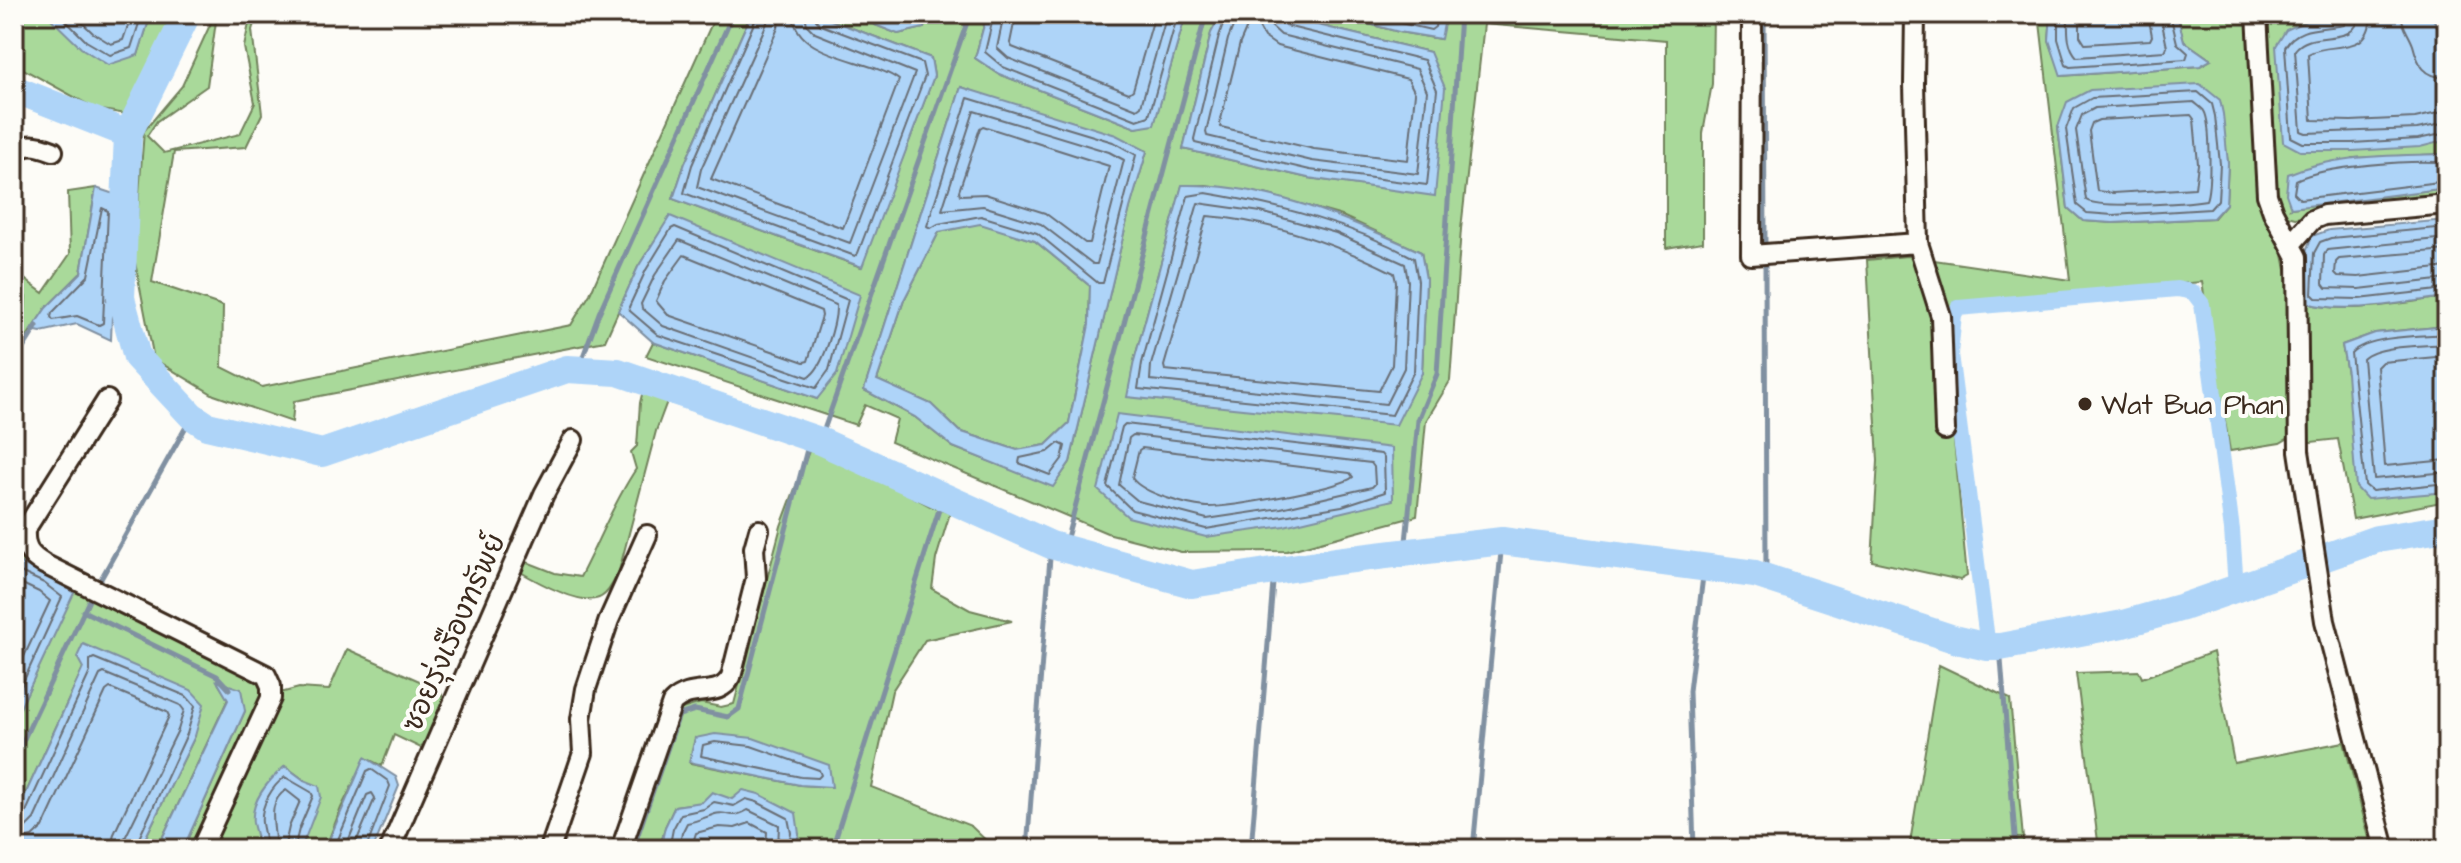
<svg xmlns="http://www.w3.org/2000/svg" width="2461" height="863" viewBox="0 0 2461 863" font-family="'Architects Daughter','Playpen Sans Thai',sans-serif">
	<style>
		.green { fill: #a9d99a; stroke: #72825c; stroke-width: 2; fill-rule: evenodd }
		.water { fill: #aed4f8; stroke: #8090a1; stroke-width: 2; fill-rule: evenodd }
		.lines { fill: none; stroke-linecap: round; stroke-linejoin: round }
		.shore { stroke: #696e75; stroke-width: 2 }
		.stream { stroke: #8090a1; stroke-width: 5 }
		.canal { stroke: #aed4f8; stroke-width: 16 }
		.river { stroke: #aed4f8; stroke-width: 28 }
		.minor-casing { stroke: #3b2a1e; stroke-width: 24 }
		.minor { stroke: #fdfcf7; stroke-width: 18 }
		.poi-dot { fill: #3b2a1e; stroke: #fdfcf7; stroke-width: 3 }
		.labels { text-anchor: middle; stroke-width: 8; stroke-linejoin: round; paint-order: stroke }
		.poi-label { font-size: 28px; fill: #3b2a1e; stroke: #fdfcf7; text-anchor: start }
		.street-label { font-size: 28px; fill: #3b2a1e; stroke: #fdfcf7 }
	</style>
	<rect width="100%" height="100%" fill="#fdfcf7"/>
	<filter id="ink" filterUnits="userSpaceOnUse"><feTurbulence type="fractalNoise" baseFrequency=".0125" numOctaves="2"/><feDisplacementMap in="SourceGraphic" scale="16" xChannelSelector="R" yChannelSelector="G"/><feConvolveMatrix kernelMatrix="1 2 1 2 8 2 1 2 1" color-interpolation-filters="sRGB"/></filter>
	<g filter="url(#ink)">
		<path class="green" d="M14 14H46L138 55 151 14H176L126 114 96 109 14 64Z
			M215 14H219L216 21 207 86 157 121 147 136 164 153 240 134 255 103 244 47 251 14H257L252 30 262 114 246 147 174 152 152 282 223 306 222 367 262 387 571 325 590 294 716 14H751L685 163 673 199 861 267 934 76 931 58 815 14H847L898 34 924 28 928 14H987L975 58 999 74 1136 128 1154 124 1186 14H1221L1211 33 1183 149 1308 178 1434 195 1430 52 1272 14H1331L1399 32 1440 39 1446 14H1713L1712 84 1703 133V242L1666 248V40L1484 24 1461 229 1450 381 1426 421 1417 516 1287 551 1181 552 1107 533 891 442 897 419 865 405 856 425 646 356 653 342 817 399 859 296 670 217 638 267 605 341 294 401 292 422 214 395 154 359 134 257 144 131 182 86ZM961 87 1147 151 1130 207 1070 462 1053 486 953 447 915 417 864 390ZM1206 185 1265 194 1342 216 1421 252 1426 279 1422 373 1128 397 1134 361 1182 186Z
			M2039 14H2051L2049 40 2062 76 2200 66 2211 60 2184 41 2177 14H2252L2280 239 2288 280 2292 436 2280 443 2230 451 2202 282 1955 302 1961 316 1949 327 1951 410 1967 576 1960 580 1872 561 1878 461 1867 260 1907 256 2070 280ZM2219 100 2228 163 2226 204 2214 218 2113 223 2083 221 2068 208 2058 127Z
			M2266 14H2391L2308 20 2444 141 2447 135V156L2442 154 2353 158 2291 208 2447 188V198L2295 218 2283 215 2276 198Z
			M96 188 81 273 46 308 14 356V328L25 313 26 297 14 286V271L43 293 70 254 68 192Z
			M980 223 1035 241 1090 286 1089 325 1069 423 1046 445 1017 450 959 431 931 404 877 380 904 300 939 232Z
			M2447 297V326L2375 333 2342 345 2347 373 2436 493 2447 490V501L2353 519 2338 439 2303 443 2304 302C2343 316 2406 302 2447 297Z
			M644 386 669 396 656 431 619 571C615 579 610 592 601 597 582 608 534 580 517 570L522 560 555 573 580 577C599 541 613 503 636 469L631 452 637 446 640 403Z
			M812 443 932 507 950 513 936 559 932 589 970 610 1012 621 925 640 892 691 871 787 971 826 995 849H795L799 834 732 799 675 806 665 827 660 849H626L675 711 701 703 721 707 734 704 781 526ZM695 738 832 787 800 785 690 763Z
			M63 455 75 468 34 534 40 549 259 681 266 692 197 849H183L245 711 218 683 228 699 157 849H140L195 736 83 668 14 819V721L73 593 48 576 14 560V532Z
			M347 649 440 690 446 707 423 749 394 735 382 766 366 758 341 808 325 849H301L306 832 304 780 285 766 256 849H209L280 693 299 688 329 690Z
			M2213 652 2234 763 2344 742 2372 849H2099L2076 673 2139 671 2142 678Z
			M1939 665 2010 699 2024 849H1909Z"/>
		<path class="water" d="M46 14H151L138 55 108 65 81 48Z
			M751 14H815L931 58 934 76 862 267 673 199 685 163Z
			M847 14H928L924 28 898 34Z
			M987 14H1186L1154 125 1136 128 999 74 975 58Z
			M1221 14H1272L1430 52 1445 88 1435 196 1308 178 1183 149 1211 33Z
			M1331 14H1446L1441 39 1399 32Z
			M2051 14H2177L2184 41 2211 60 2200 66 2061 76 2049 40Z
			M2391 14H2430L2441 32 2447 80V135L2444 141 2420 147 2352 151H2300L2283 142 2276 46 2286 30 2308 20Z
			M2200 84 2220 100 2223 114 2228 163 2226 204 2213 218 2113 223 2083 221 2068 208 2058 127 2067 102 2090 90Z
			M961 87 1116 135 1147 151 1130 208 1070 462 1053 487 953 447 915 417 864 390ZM980 224 1035 241 1090 286 1089 325 1069 423 1046 445 1017 450 959 431 931 404 877 380 904 300 939 232Z
			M2442 154 2447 156V188L2291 208 2286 194 2288 174C2336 154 2391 156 2442 154Z
			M1182 185C1266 183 1346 218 1421 252L1426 279 1422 373 1396 425 1127 397 1134 361Z
			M96 188 117 195 111 340 77 324 41 332 31 330 46 308 81 273Z
			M670 216 860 295 837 374 817 399 653 342 618 311 638 267Z
			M2447 220V297C2406 301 2343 316 2304 302L2306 251 2312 236 2329 230Z
			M2447 326V490L2436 493 2367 499 2356 487 2347 373 2342 345 2375 333Z
			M1117 414 1392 448 1393 500 1284 526 1206 537 1128 517 1098 490Z
			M14 560 48 576 74 593 14 721Z
			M83 644 191 690 204 704 195 736 140 849H14V819L83 668 77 657Z
			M217 681 241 689 245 711 183 849H157L228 700Z
			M715 734 753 738 829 765 832 787 800 785 689 762 695 738Z
			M365 757 396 777 399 786 373 849H325Z
			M285 766 304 780 319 786 321 797 301 849H256C259 840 255 833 253 823 250 800 269 780 285 766Z
			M743 790 759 794 796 813 799 834 795 849H660L665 827 675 806 702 802 712 792 732 799Z"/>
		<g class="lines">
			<path class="shore" d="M59 14 86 41 110 55 131 48 142 14
				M73 14 93 33 111 44 123 40 132 14
				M758 14 692 165 684 193 855 256 858 253 925 76 922 63 821 25 816 20 815 14
				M768 14 767 23 701 169 697 187 850 243 915 73 815 33 807 25 805 14
				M780 14 778 28 711 179 843 228 899 80C871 58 795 59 793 14
				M994 14 985 52 1003 67 1137 120 1149 116 1178 14
				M1004 14 997 48 1008 58 1137 109 1141 106 1167 14
				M1016 14 1010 43 1012 47 1129 93 1133 90 1155 14
				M1227 14 1219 36 1194 139 1195 143 1310 170 1427 185 1437 90 1424 60 1286 26 1280 21 1279 14
				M1238 14 1228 39 1206 132 1207 136 1312 161 1418 174 1427 91 1417 69 1281 35 1271 26 1269 14
				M1361 14 1431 30 1435 27 1437 14
				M2058 14V39L2066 65 2070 67 2186 59 2188 53 2177 43 2170 14
				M2068 14C2068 29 2066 45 2077 57L2165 51 2167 47 2160 14
				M2080 14V36L2085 44 2150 40 2152 36 2148 14
				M2349 14 2344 25C2321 30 2299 25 2285 47L2291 137 2303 143H2352L2418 139 2447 133
				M2359 14C2357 50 2312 27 2295 50L2301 131 2306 133 2417 129 2447 123
				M2371 14C2370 59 2332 40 2308 54L2312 120 2351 121 2415 118 2447 111
				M2401 14C2402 27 2409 34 2413 45 2418 65 2424 77 2447 78
				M1254 18 1264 37 1277 46 1408 79 1415 93 1408 160 1314 149 1221 127 1220 123 1240 43 1250 20Z
				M2198 92 2212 104 2215 116 2220 164 2218 200 2210 209 2113 215 2087 213 2077 205 2066 129 2074 108 2092 98Z
				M968 98 1113 142 1136 155 1103 283H1098L1037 233 981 216 938 224 931 228 927 226Z
				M2194 102C2196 104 2203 109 2204 111 2211 122 2211 187 2206 200 2188 203 2099 209 2086 200L2076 130 2082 115 2095 108Z
				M974 111 1109 152 1124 160 1097 264H1093L1041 224 983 206 942 210Z
				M2191 115 2194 119 2198 164 2195 188 2113 193 2097 191 2089 131 2092 123 2099 120Z
				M983 126 1109 166 1090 243H1085L1045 213 985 194 960 195 959 191 980 128Z
				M2447 163C2415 159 2324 166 2296 180L2294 193 2300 199 2447 181
				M1206 193C1278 205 1349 223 1414 258L1418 281 1414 371 1392 415 1138 389 1142 363 1188 196Z
				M1198 203 1261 212 1336 233 1405 264 1408 281 1404 368 1386 404 1150 380 1151 365Z
				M102 208 108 211 103 323 99 325 77 316 53 320 51 317 52 313 88 276Z
				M1207 216C1271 221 1336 244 1394 273L1396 282 1392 365 1379 391 1165 370 1164 366Z
				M675 227 848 300 829 370 816 388 658 335 630 311 629 307 646 270 671 229Z
				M2447 227 2331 238 2320 242 2314 253 2312 294 2316 298 2359 299 2447 289
				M2447 238 2327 250 2324 255 2323 284 2326 288 2359 289 2447 279
				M679 240 836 305C837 321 823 370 808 377L663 326 642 308 641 304 655 275Z
				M2447 250 2339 259 2336 262 2335 273 2338 276 2358 277 2447 267
				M684 255 821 311 822 316 808 361 804 362 668 315 656 301 665 281Z
				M2447 334C2422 336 2369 335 2351 353L2365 485 2372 491 2447 483
				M2447 344C2425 346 2377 345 2363 359L2374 479 2447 472
				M2447 356 2382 362 2377 367 2385 466 2447 460
				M1125 424 1381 454 1384 458 1385 492 1342 506 1206 529 1132 510 1107 486 1122 427Z
				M1133 435 1371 463 1374 467 1375 484 1372 487 1281 508 1207 519 1138 501 1119 485 1129 438Z
				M1059 443 1065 446 1062 459 1050 475 1019 463 1020 458 1048 452Z
				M1142 448 1350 473 1353 477C1341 488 1226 508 1206 507 1187 505 1143 494 1132 478L1139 450Z
				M14 569 44 583 62 597 14 702
				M14 580 39 592 50 601 14 678
				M715 742 751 746 819 770 821 775 818 778 801 777 701 756 703 745Z
				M14 819H20L25 814 90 672V660L94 658 186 696 195 706 187 734 134 849
				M14 829 26 827 34 819 100 675 104 673 180 705 184 710 178 730 125 838 124 849
				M14 841 32 837 43 827 106 691 110 688 167 712 169 716 114 834 111 849
				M264 849C267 839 263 832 262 823 260 806 272 786 285 777L311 792 313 796 299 829 294 849
				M275 849C277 829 264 804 286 790L300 801 289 827 284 849
				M334 849 367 771 371 769 388 781 390 786 366 849
				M345 849 367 795 372 793 375 798 357 840 356 849
				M669 849 673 829 681 814 704 809 714 802 734 806 746 799 757 802 788 818 791 833 788 849
				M679 849 682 833 687 823C697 821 706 817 715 814 727 810 729 821 748 810L779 825 778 849
				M691 849 696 833 719 827 735 828 750 823 767 832 766 849"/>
			<path class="stream" d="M1764 14 1765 249
				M2444 14 2447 35
				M1765 259 1766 578
				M108 299 121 298
				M14 363 37 326
				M578 370 599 313 733 14
				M820 441 970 14
				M1064 549 1206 14
				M1405 552 1418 420 1437 374 1460 14
				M97 586 192 416
				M83 611 217 676 229 689
				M2000 647 2016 849
				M14 760 92 594
				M633 849 679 715 695 710 728 717 739 709 810 438
				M832 849 943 497
				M1027 849 1051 545
				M1251 849 1274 571
				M1473 849 1502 541
				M1694 849 1689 691 1704 568"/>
			<path class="canal" d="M1988 647 1950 354 1954 316 1958 308 2177 289 2193 292 2202 304 2232 530 2236 588"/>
			<path class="river" d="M187 14 128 134 121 298 137 357 192 416 207 426 322 453 567 369 618 372 820 441 1051 545 1192 584 1336 561 1502 541 1755 574 1957 640 1988 647H2000L2123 624 2183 607 2377 539 2447 528
				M14 89 128 134"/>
			<defs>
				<path id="minor" d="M1752 14 1751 255 1918 243
					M1915 14 1914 84 1918 243 1941 316 1945 430
					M2257 14 2267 195 2273 212 2297 257 2299 451 2325 621 2385 849
					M14 155C24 141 38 145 53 151
					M2292 243 2312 220 2324 215 2447 204
					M107 400 25 530C24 548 29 555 44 564L266 675 271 686V698L201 849
					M390 849 544 494 573 440
					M550 849 583 753 581 719 586 689 609 620 647 535
					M621 849 672 703C693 682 717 701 731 677L756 578 754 548 759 530"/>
			</defs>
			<use href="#minor" class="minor-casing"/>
			<use href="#minor" class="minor"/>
		</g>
	</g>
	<circle class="poi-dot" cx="2085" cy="404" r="8"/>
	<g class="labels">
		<g class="poi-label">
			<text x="2101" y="414">Wat Bua Phan</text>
		</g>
		<g class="street-label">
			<text transform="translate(453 632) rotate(-66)" y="10">ซอยรุ่งเรืองทรัพย์</text>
		</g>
	</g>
	<rect width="2461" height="863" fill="none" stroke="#fdfcf7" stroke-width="48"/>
	<rect x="24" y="24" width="2413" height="815" fill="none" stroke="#3b2a1e" stroke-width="3" filter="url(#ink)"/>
</svg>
